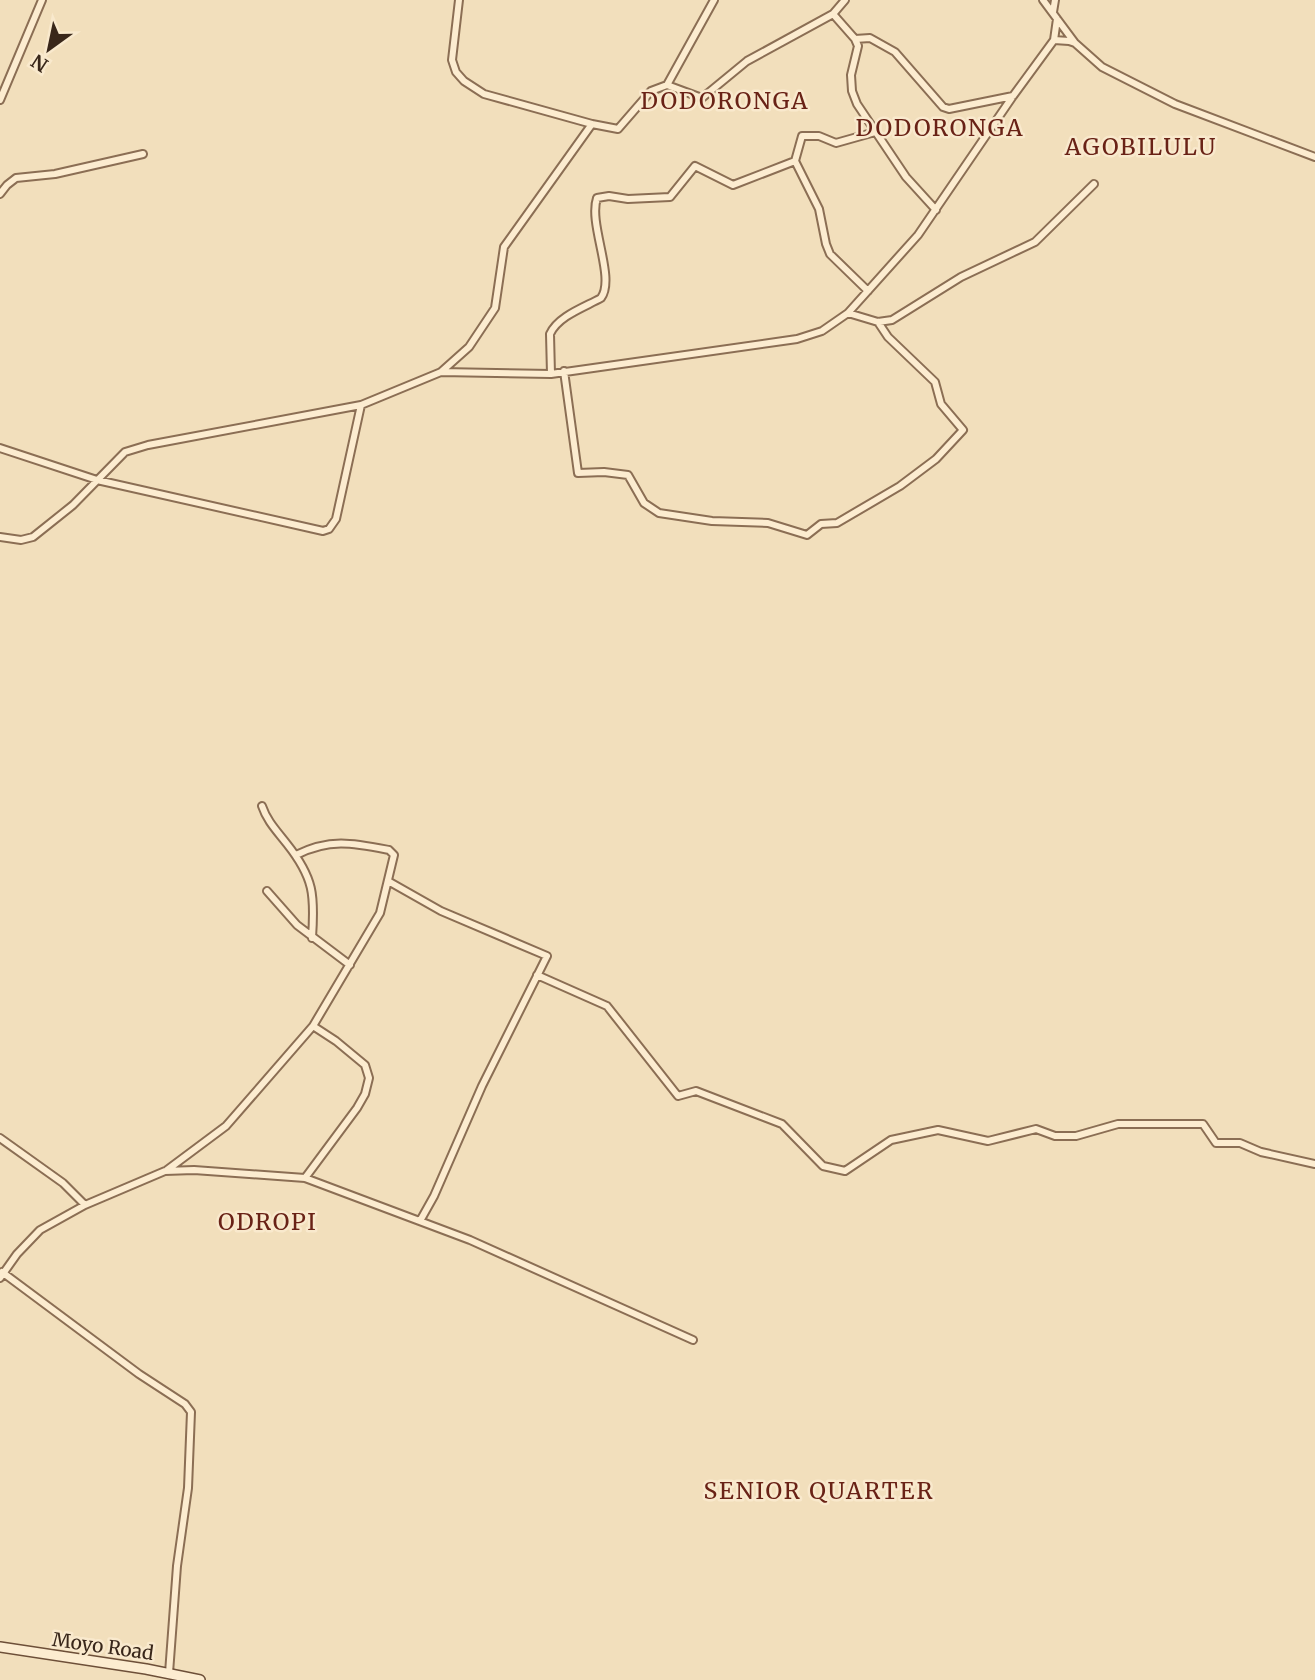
<svg xmlns="http://www.w3.org/2000/svg" width="1315" height="1680" viewBox="0 0 1315 1680" font-family="Merriweather,serif">
	<style>
		.lines { fill: none; stroke-linecap: round; stroke-linejoin: round }
		.street-casing { stroke: #8b6e54; stroke-width: 10 }
		.secondary-casing { stroke: #6d4f38; stroke-width: 12 }
		.street { stroke: #fcecd0; stroke-width: 6 }
		.secondary { stroke: #fcecd0; stroke-width: 9 }
		.labels { text-anchor: middle; stroke-width: 5; stroke-linejoin: round; paint-order: stroke }
		.street-label { font-size: 19px; fill: #39271a; stroke: #f9e9cd }
		.quarter-label { font-size: 23px; letter-spacing: 2px; fill: #692216; stroke: #f9e9cd }
	</style>
	<rect width="100%" height="100%" fill="#f2dfbc"/>
	<g class="lines">
		<defs>
			<path id="street" d="M459 0 452 60 456 72 464 81 484 94 592 124
				M845 0 833 14 855 39 858 46 851 75 852 91 857 104 906 177 936 210
				M1043 0 1075 43 1102 67 1175 104 1315 157
				M1053 12 1055 0
				M855 39 870 38 895 52 943 107 949 109 1013 96
				M1054 40 1057 19
				M667 85 714 0
				M0 100 42 0
				M0 194 7 185 16 178 55 174 143 154
				M868 291 830 254 826 244 819 209 795 161 802 136H819L836 143 875 132
				M848 313 878 322 892 320 961 277 1035 242 1094 184
				M564 371 578 473 604 472 628 475 644 503 659 513 712 521 768 523 807 535 821 524 837 523 900 486 936 459 963 430 941 404 935 382 888 337 878 322
				M441 372 469 347 495 308 504 247 592 124 618 129 651 91 667 85 702 98 747 61 833 14
				M551 374 550 334C558 316 585 307 601 298 616 278 588 224 597 198L609 196 628 199 670 197 695 166 733 185 795 161
				M0 448 97 480 323 531 329 529 336 519 361 405
				M0 537 21 540 33 537 73 505 125 452 148 445 361 405 441 372 551 374 797 339 822 331 848 313 918 235 1013 96 1054 40 1069 41 1075 43
				M262 806C267 821 277 831 287 844 314 878 315 895 312 938
				M388 881 441 911 547 956 482 1086 434 1196 420 1221
				M267 891 297 925 350 965
				M537 975 607 1006 678 1096 696 1091 782 1124 823 1166 845 1171 891 1140 938 1130 988 1141 1036 1129 1055 1136H1076L1118 1124H1203L1216 1143H1240L1261 1152 1315 1164
				M0 1138 63 1183 85 1205
				M167 1170 226 1126 313 1026 380 913 394 855 389 850C353 843 330 838 296 855
				M305 1178 357 1108 365 1094 369 1078 365 1065 336 1041 313 1026
				M2 1272 139 1374 185 1404 191 1412 188 1488 177 1566 169 1673
				M0 1278 17 1254 40 1230 85 1205 165 1171 194 1170 305 1178 470 1240 693 1340"/>
			<path id="secondary" d="M0 1647 146 1669 200 1680"/>
		</defs>
		<use href="#street" class="street-casing"/>
		<use href="#secondary" class="secondary-casing"/>
		<use href="#street" class="street"/>
		<use href="#secondary" class="secondary"/>
	</g>
	<g class="labels">
		<g class="street-label">
			<text transform="translate(103 1646) rotate(8)" y="7">Moyo Road</text>
		</g>
		<g class="quarter-label">
			<text x="725" y="109">DODORONGA</text>
			<text x="940" y="136">DODORONGA</text>
			<text x="1141" y="155">AGOBILULU</text>
			<text x="268" y="1230">ODROPI</text>
			<text x="819" y="1499">SENIOR QUARTER</text>
		</g>
	</g>
	<g transform="translate(49 49) rotate(213)" stroke="#f9e9cd" stroke-width="5" paint-order="stroke">
	<path d="M0-5L12 26L0 18L-12 26Z" fill="#39271a"/>
	<text y="-10" font-size="19" font-weight="bold" text-anchor="middle" fill="#39271a">N</text>
	</g>
</svg>
